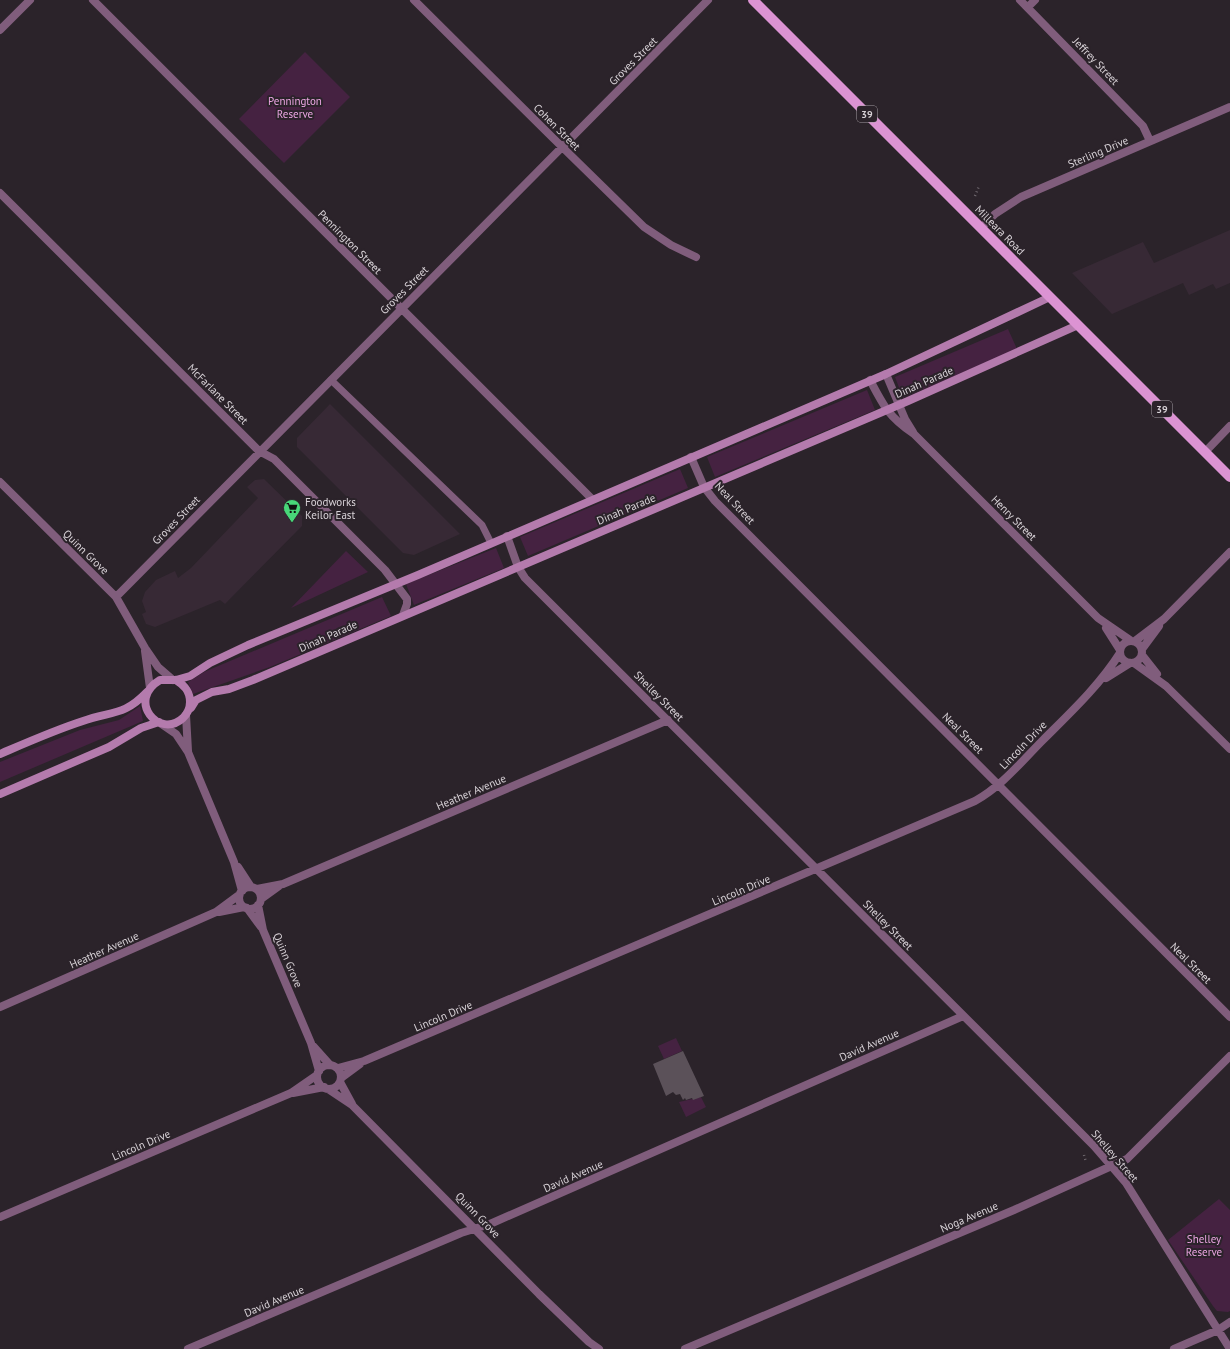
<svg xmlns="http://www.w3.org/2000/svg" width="1230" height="1349" viewBox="0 0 1230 1349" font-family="'PT Sans',sans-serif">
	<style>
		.built { fill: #372935 }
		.green { fill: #452241 }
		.building { fill: #5b5159 }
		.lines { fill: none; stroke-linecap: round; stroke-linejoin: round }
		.path { stroke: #70696f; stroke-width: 2.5; stroke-dasharray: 1 3; stroke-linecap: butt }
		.lane { stroke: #805d7c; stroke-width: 7 }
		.street { stroke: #805d7c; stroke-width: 8 }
		.secondary { stroke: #b47bad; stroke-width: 8 }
		.primary { stroke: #dc93d3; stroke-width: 10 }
		.labels { text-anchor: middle; stroke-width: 4; stroke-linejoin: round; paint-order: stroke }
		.shield { fill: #2b232a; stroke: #a49ea3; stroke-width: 1 }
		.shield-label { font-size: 10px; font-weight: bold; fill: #d8d2d7 }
		.street-label { font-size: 11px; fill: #d8d2d7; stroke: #2b232a }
		.park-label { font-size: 11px; fill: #eaa4e1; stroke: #2b232a }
		.poi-label { font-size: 11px; fill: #d8d2d7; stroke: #2b232a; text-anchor: start }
	</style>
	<rect width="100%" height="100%" fill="#2b232a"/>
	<path class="built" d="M1230 230V283L1216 289 1213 284 1189 295 1183 283 1112 314 1072 273 1143 242 1154 263Z
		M330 404 460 534 414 555 403 553 297 447V438Z
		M264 479 302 516V526L225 604 220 600 155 627 146 624 142 614 146 612 142 601 145 592 156 580 175 571 178 578 191 568 258 498 247 487 255 480Z"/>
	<path class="green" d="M305 52 350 97 284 163 239 119Z
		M1008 329 1017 349 903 398 895 377Z
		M867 390 875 410 715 477 707 457Z
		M680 469 688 488 528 556 520 537Z
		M496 548 504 568 414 605 406 584Z
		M346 551 368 572 291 608Z
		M382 597 391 616 270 667 193 694 188 682 204 672Z
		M140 706 143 721 0 782V762L80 730 119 720Z
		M676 1038 682 1051 664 1059 658 1046Z
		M701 1097 706 1107 686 1117 679 1102Z
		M1219 1199 1230 1210V1311L1228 1312 1217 1311 1213 1306 1168 1240Z"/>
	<path class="building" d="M683 1051 704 1096 693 1100 692 1098 686 1100 685 1098 683 1100 680 1094 676 1095 673 1092 666 1096 653 1064Z"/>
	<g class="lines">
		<path class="path" d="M975 196 979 186
			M1084 1155 1086 1162"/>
		<path class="lane" d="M331 380 482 525 491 543"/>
		<path class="street" d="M93 0 592 499
			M414 0 553 138 644 227 671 245 696 257
			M1020 0 1143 126 1150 141
			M1028 7 1035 0
			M0 30 30 0
			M0 193 259 451 274 459 385 570 407 599V604L403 615
			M981 228 995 214 1021 197 1230 107
			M886 374 905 419 913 432
			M870 380C884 407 889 417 914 434L1098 618 1130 640
			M1205 452 1230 426
			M691 457 704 487 715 501 1230 1017
			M0 482 116 597 145 648 158 667 173 680
			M507 536 518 567 525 578 1094 1146 1126 1183 1230 1349
			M116 597 708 0
			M1106 628 1120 650
			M1120 652a11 11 0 1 1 22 0a11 11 0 1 1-22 0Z
			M1135 641 1164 619 1230 552
			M1142 649 1159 626
			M145 651 150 688
			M1142 655 1157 674
			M1134 663 1166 686 1230 749
			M1106 678 1130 663
			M186 715 188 751
			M160 723 176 734 188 752 234 862 242 891
			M238 867 251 887
			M239 898a11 11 0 1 1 22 0a11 11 0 1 1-22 0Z
			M257 889 283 884 668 720
			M261 899 279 886
			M258 905 263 930 311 1043 319 1071
			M247 908 261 927
			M219 912 244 907
			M0 1007 216 912 239 895
			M313 1046 330 1065
			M317 1077a12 12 0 1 1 24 0a12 12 0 1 1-24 0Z
			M338 1068 364 1061 975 801C1002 786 1021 762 1043 740 1070 713 1099 686 1120 653
			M341 1078 360 1064
			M340 1082 352 1104
			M328 1089 352 1105 539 1294 589 1342 599 1349
			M293 1093 324 1087
			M0 1217 291 1093 317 1075
			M188 1349 461 1233 490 1224 963 1016
			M685 1349 1014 1210 1127 1159 1230 1056
			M1174 1349 1218 1330 1230 1322"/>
		<path class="secondary" d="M176 680C184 685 190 691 190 702 190 708 187 714 183 718 159 740 126 700 160 680H176L190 676 210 663 248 645 418 575 886 374 1050 297
			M191 708 196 700 212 692 229 689 253 680 908 401 1078 325
			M0 754C28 742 55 730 83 721 112 711 124 716 147 692
			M0 794 109 747 141 728 159 722"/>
		<path class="primary" d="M753 0 1230 477"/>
	</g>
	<defs>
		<symbol id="supermarket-pin" viewBox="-11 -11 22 30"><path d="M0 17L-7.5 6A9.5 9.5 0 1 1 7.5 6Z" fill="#48d779" stroke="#2b232a"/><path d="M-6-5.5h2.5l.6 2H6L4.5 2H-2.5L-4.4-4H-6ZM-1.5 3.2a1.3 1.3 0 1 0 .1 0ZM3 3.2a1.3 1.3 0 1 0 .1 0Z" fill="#111"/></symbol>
	</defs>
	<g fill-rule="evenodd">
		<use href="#supermarket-pin" x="282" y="498" width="20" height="27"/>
	</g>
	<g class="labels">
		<g class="shield">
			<rect x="857" y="106" width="20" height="16" rx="3"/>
			<rect x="1152" y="401" width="20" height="16" rx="3"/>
		</g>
		<g class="shield-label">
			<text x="867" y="118">39</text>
			<text x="1162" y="413">39</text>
		</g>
		<g class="street-label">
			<text transform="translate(633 61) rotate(-45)" y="4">Groves Street</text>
			<text transform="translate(1096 61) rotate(46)" y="4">Jeffrey Street</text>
			<text transform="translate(557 127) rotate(45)" y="4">Cohen Street</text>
			<text transform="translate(1098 152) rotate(-23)" y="4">Sterling Drive</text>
			<text transform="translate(1000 230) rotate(45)" y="4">Milleara Road</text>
			<text transform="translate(350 242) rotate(45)" y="4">Pennington Street</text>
			<text transform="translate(404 290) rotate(-45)" y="4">Groves Street</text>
			<text transform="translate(924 382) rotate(-24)" y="4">Dinah Parade</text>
			<text transform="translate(218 394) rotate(45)" y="4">McFarlane Street</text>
			<text transform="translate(735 503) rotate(47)" y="4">Neal Street</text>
			<text transform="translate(626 509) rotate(-23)" y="4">Dinah Parade</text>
			<text transform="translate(1014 518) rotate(45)" y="4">Henry Street</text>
			<text transform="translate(176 520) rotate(-46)" y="4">Groves Street</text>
			<text transform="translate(86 552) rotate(44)" y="4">Quinn Grove</text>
			<text transform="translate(328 636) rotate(-24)" y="4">Dinah Parade</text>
			<text transform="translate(659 696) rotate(45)" y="4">Shelley Street</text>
			<text transform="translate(963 733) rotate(45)" y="4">Neal Street</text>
			<text transform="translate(1023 745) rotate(-46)" y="4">Lincoln Drive</text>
			<text transform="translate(471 792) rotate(-23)" y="4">Heather Avenue</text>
			<text transform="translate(741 890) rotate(-23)" y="4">Lincoln Drive</text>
			<text transform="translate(888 925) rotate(45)" y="4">Shelley Street</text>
			<text transform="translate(104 950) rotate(-24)" y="4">Heather Avenue</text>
			<text transform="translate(288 960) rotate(67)" y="4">Quinn Grove</text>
			<text transform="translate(1191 963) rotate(45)" y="4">Neal Street</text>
			<text transform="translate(443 1016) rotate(-23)" y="4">Lincoln Drive</text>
			<text transform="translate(869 1045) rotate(-24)" y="4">David Avenue</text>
			<text transform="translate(141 1145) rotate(-23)" y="4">Lincoln Drive</text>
			<text transform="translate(1115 1156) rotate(49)" y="4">Shelley Street</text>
			<text transform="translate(573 1176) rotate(-24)" y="4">David Avenue</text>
			<text transform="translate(478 1215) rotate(46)" y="4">Quinn Grove</text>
			<text transform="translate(969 1217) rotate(-23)" y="4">Noga Avenue</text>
			<text transform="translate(274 1301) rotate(-23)" y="4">David Avenue</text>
		</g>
		<g class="park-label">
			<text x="295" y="105">Pennington<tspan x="295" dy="13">Reserve</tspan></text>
			<text x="1204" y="1243">Shelley<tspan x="1204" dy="13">Reserve</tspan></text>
		</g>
		<g class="poi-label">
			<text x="305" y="506">Foodworks<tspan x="305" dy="13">Keilor East</tspan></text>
		</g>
	</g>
</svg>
